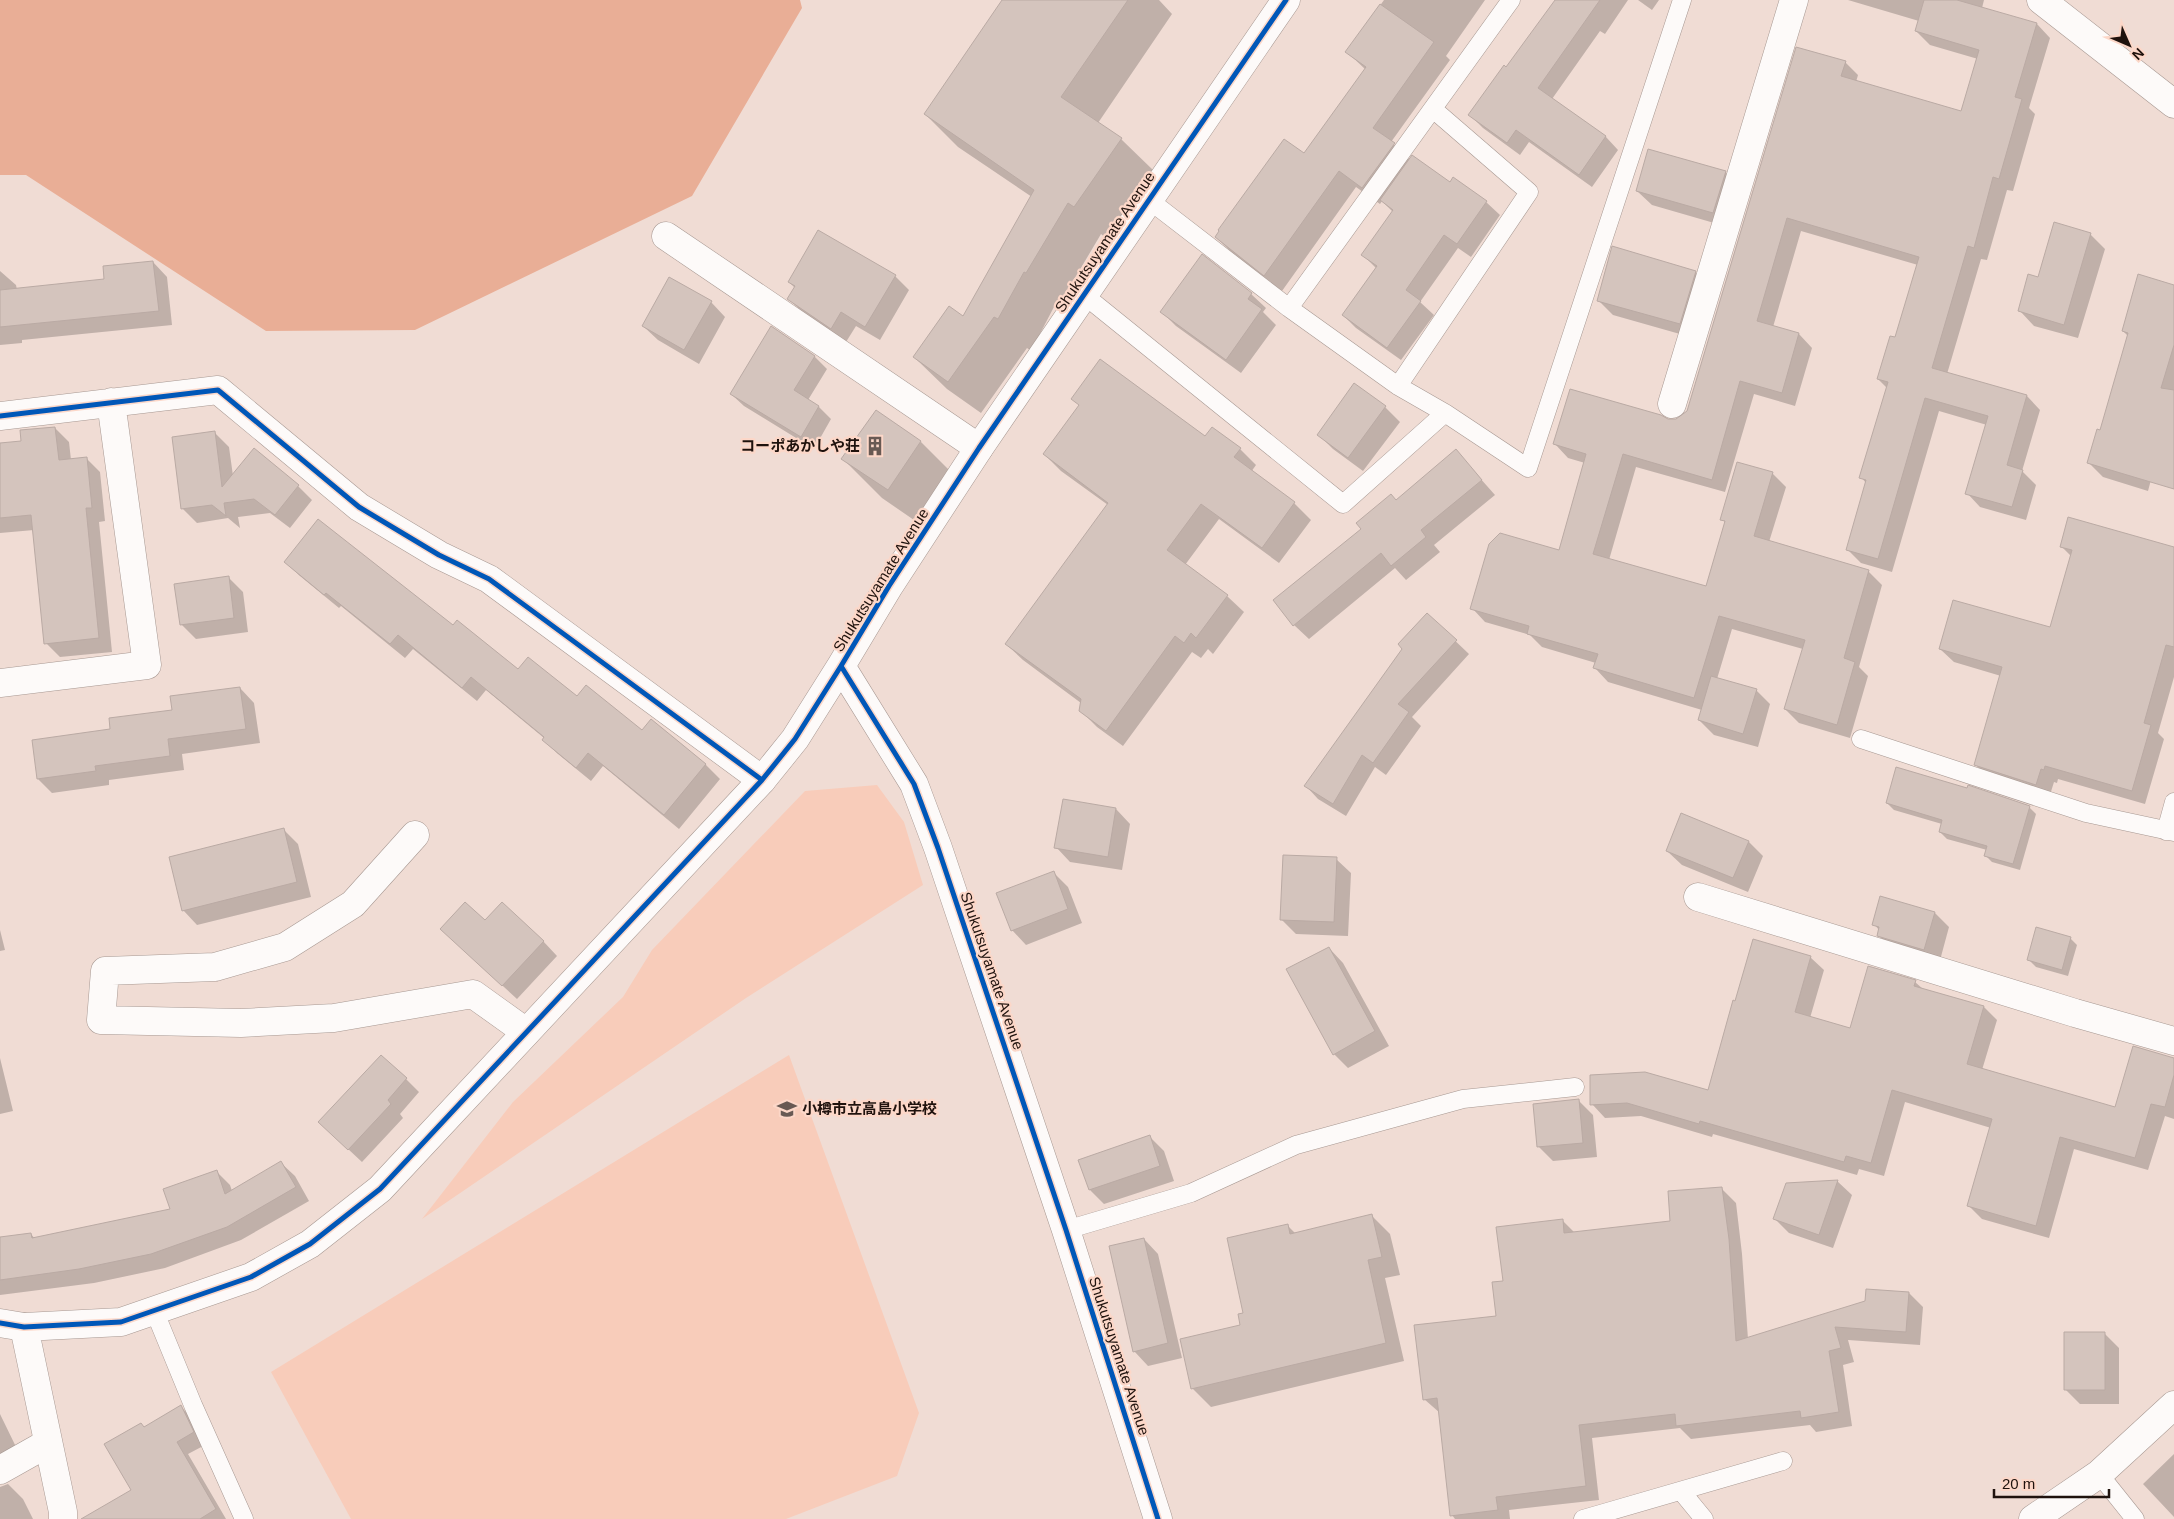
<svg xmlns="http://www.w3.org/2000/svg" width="2174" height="1519" viewBox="0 0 2174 1519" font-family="Helvetica,'Noto Sans JP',sans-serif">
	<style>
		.green { fill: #f8ccba }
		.forest { fill: #e9ae96 }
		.shadow { fill: #0003 }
		.building { fill: #d4c4bd; stroke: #baaaa4 }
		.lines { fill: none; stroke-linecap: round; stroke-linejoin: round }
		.service-casing { stroke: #a79892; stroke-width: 19 }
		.minor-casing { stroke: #a79892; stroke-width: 29 }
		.tertiary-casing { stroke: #a79892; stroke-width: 29 }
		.service { stroke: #fdfaf9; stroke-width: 18 }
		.minor { stroke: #fdfaf9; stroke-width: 28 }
		.tertiary { stroke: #fdfaf9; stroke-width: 28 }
		.cycleway-casing { stroke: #fcd7c8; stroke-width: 8 }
		.cycleway { stroke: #0057b8; stroke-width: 5 }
		.labels { text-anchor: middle; stroke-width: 4.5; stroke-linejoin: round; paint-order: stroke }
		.street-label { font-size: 15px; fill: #1f120d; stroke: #fcd7c8 }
		.poi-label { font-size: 15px; font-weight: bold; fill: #1f120d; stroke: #fcd7c8; text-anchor: end }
	</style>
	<rect width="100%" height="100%" fill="#f0dcd4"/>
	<path class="green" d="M877 785 904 822 923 885 746 998 422 1219 513 1102 623 997 652 950 805 791Z
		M789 1055 919 1413 897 1476 786 1519H351L271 1372Z"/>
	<path class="forest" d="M0 0H800L802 8 692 196 415 330 266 331 26 175H0Z"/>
	<path class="shadow" d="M1004 0H1159L1172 14 1098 123 1121 139 1154 171 1107 239 1101 234 1059 305 1056 303 1031 351 1027 348 981 413 947 389 914 357 963 317 1032 197 958 147 925 114Z
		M1384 0H1485L1446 56 1450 60 1391 142 1410 160 1450 184 1454 179 1486 202 1500 215 1471 257 1458 248 1420 302 1434 315 1401 360 1356 328 1343 315 1376 268 1363 255 1393 212 1382 201 1380 204 1356 187 1282 291 1233 254 1216 237 1305 155 1366 70 1347 52Z
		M1557 0H1628L1605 34 1600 31 1552 99 1606 137 1618 150 1592 187 1529 142 1520 155 1483 128 1470 115Z
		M1638 0H1659L1652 10Z
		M1848 0H1984L1982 8 2037 24 2050 38 2029 108 2035 114 2013 191 2007 190 1987 260 1981 259 1947 374 2027 396 2040 410 2022 471 2036 485 2026 520 1980 507 1967 493 1987 425 1939 411 1892 572 1861 563 1847 549 1866 483 1861 477 1887 388 1878 379 1896 339 1918 265 1801 231 1773 327 1799 334 1812 348 1795 406 1754 394 1725 492 1636 467 1609 560 1707 588 1726 523 1722 519 1772 473 1786 487 1769 542 1868 571 1882 585 1859 667 1868 676 1850 738 1799 723 1785 709 1803 649 1732 629 1717 679 1756 690 1770 704 1758 747 1714 735 1699 720 1702 710 1608 682 1595 668 1596 663 1542 647 1530 635 1485 622 1472 608 1560 551 1585 463 1568 458 1555 444 1668 420H1676L1689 412 1845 62 1858 75 1856 82 1962 113 1978 59 1930 45 1916 31 1919 21Z
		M1725 172 1740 187 1728 227 1652 205 1637 191Z
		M2090 234 2105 249 2078 338 2034 326 2020 311 2039 278Z
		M153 262 167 277 172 325 22 340V343L0 345V271L16 285 17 290 106 280Z
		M1695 272 1710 286 1694 338 1613 315 1598 300Z
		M895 276 909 290 880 340 856 326 846 342 803 313 789 299 795 288 789 282Z
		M2174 286V393L2148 491 2103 477 2089 463 2101 432 2128 336 2123 331Z
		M1251 294 1266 308 1263 312 1276 325 1241 373 1176 326 1162 312Z
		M711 302 725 317 699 364 658 340 643 326Z
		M814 356 827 369 808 400 819 407 831 419 814 449 744 406 731 394Z
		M1355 385 1385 407 1400 422 1363 471 1333 449 1319 435Z
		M55 428 69 442 71 460 86 458 100 472 105 521 99 522 112 652 60 657 46 643 34 530 0 533V445L23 442Z
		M214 432 229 447 233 476 298 486 312 500 290 528 270 513 238 517 240 528 228 518 197 523 182 508Z
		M1206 437 1240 449 1256 465 1251 472 1294 503 1311 520 1279 563 1219 519 1185 565 1227 596 1244 612 1213 654 1208 649 1201 658 1192 652 1123 746 1097 727 1080 710 1081 703 1023 660 1006 644 1108 505 1061 471 1044 454Z
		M921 442 960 481 927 529 882 498 843 459Z
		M1456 451 1495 495 1434 545 1440 552 1406 580 1395 568 1309 639 1294 625 1362 529Z
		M2061 546 2174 548V677L2158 733 2164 739 2145 804 2058 779 2057 783 2054 782 2049 798 1988 778 1975 764 2001 676 1954 662 1940 649 2051 629 2072 557Z
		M285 562 453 627 518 671 577 698 642 732 651 721 706 765 720 779 679 829 603 766 591 781 558 754 543 740 544 738 486 690 477 701 413 649 405 658 341 606 339 608 300 576Z
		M228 577 243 592 248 632 196 639 181 624Z
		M1427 614 1469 654 1412 717 1421 726 1386 775 1375 767 1346 816 1318 799 1306 786Z
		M240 688 254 703 260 743 182 754 184 770 109 780V785L52 793 38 779 112 730Z
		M1887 803 2029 807 2036 814 2020 870 1992 862 1985 855 1987 850 1947 839 1940 832 1942 824 1894 810Z
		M1116 809 1130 824 1122 870 1070 862 1056 847Z
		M283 829 298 844 311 897 197 925 183 910Z
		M1749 842 1763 856 1748 892 1682 865 1667 851Z
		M1336 859 1351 873 1348 936 1296 934 1281 919Z
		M1053 872 1068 887 1082 923 1026 945 1012 930Z
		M1935 913 1949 927 1939 964 1893 950 1878 935 1879 930 1874 924Z
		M485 922 543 941 557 956 517 999 456 943Z
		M0 930 5 950 0 951Z
		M2070 938 2077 945 2068 976 2036 967 2029 960Z
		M1329 948 1343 963 1389 1046 1348 1068 1334 1054Z
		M1810 957 1824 970 1810 1018 1851 1029 1915 982 1923 989 1984 1007 1997 1020 1982 1070 2116 1109 2174 1059V1119L2165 1116 2148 1170 2074 1149 2049 1238 1982 1219 1968 1205 1991 1128 1905 1102 1884 1176 1859 1169 1857 1175 1713 1134 1712 1137 1641 1116 1605 1118 1592 1104 1709 1091 1736 1002Z
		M0 1058 13 1111 0 1114Z
		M406 1079 419 1092 400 1114 403 1118 362 1162 333 1135Z
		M1579 1101 1593 1115 1597 1157 1553 1161 1538 1146Z
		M1150 1137 1164 1151 1174 1181 1104 1204 1090 1190 1080 1161Z
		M281 1163 295 1176 309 1201 241 1240 165 1268 94 1283 0 1295V1239L31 1234 35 1239 172 1210 216 1171 230 1185 232 1191Z
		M1837 1181 1852 1195 1833 1248 1789 1233 1774 1218Z
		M1722 1189 1736 1203 1742 1254 1748 1339 1909 1293 1923 1307 1920 1345 1848 1340 1854 1362 1843 1365 1852 1426 1816 1432 1810 1425 1691 1439 1680 1428 1592 1438 1599 1500 1509 1510 1510 1519H1455L1452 1515 1440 1413 1424 1399 1497 1317 1504 1282 1562 1220 1575 1233 1672 1222Z
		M1372 1216 1390 1234 1400 1275 1385 1278 1404 1361 1211 1407 1192 1388 1242 1326 1287 1225 1296 1234Z
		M1144 1239 1158 1254 1182 1358 1148 1366 1134 1351Z
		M2104 1333 2119 1348V1404H2080L2065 1389Z
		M180 1406 192 1418 205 1445 188 1454 226 1519H88L133 1490 144 1428Z
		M0 1414 18 1451 0 1479Z
		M2174 1454V1517L2143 1484Z
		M8 1484 23 1499 33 1519H0V1487Z"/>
	<path class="building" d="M1002 0H1128L1061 97 1122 138 1074 207 1068 203 1026 273 1024 272 998 319 994 317 948 382 913 357 949 306 963 316 1034 190 924 114Z
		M1555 0H1600L1538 88 1606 136 1579 175 1516 130 1507 143 1468 115 1504 65 1506 67Z
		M1924 0H1957L2037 23 2015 97 2022 99 1999 179 1993 177 1974 248 1968 246 1932 368 2027 395 2007 465 2023 470 2012 507 1965 494 1988 416 1925 398 1878 559 1846 550 1866 480 1859 478 1888 382 1877 379 1890 336 1895 337 1919 257 1787 218 1757 321 1799 333 1782 393 1740 381 1712 480 1623 454 1593 554 1706 586 1725 521 1720 520 1737 462 1773 472 1754 536 1869 570 1844 658 1855 662 1837 725 1784 709 1805 640 1719 616 1694 698 1593 668 1598 654 1527 634 1529 626 1470 609 1489 544 1500 533 1559 550 1586 454 1553 444 1570 389 1661 415 1668 419H1676L1687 411 1796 47 1846 61 1841 76 1961 111 1979 50 1915 31Z
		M1380 4 1434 42 1373 128 1395 143 1362 188 1339 171 1264 276 1215 237 1219 231 1218 230 1284 139 1304 153 1366 67 1345 52Z
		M1648 149 1726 171 1713 213 1636 191Z
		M1412 155 1450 182 1453 177 1487 201 1457 244 1444 235 1406 290 1421 301 1387 348 1342 315 1377 266 1361 255 1393 210 1380 200Z
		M2054 222 2091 233 2064 325 2018 311 2028 274 2038 277Z
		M818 230 896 275 865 327 841 312 831 329 787 299 795 286 788 282Z
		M1612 246 1696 271 1680 324 1597 301Z
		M1202 254 1252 293 1248 299 1262 309 1226 360 1160 312Z
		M153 261 159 311 0 327V290L104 279 103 266Z
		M2138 274 2174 285V345L2161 388 2174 390V489L2087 463 2097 429 2100 430 2128 333 2122 331Z
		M669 277 712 301 684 350 642 326Z
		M771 326 815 356 794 390 819 406 801 437 730 394Z
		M1100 359 1205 436 1212 427 1241 448 1234 457 1295 502 1262 548 1201 504 1167 550 1228 595 1196 638 1191 633 1184 643 1175 636 1106 731 1079 711 1081 699 1005 644 1108 503 1043 454 1079 405 1071 399Z
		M1354 383 1386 406 1348 458 1317 435Z
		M876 410 921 441 888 490 841 459Z
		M55 427 59 460 87 457 92 508H86L99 638 44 644 31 515 0 518V443L21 441 20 430Z
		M215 431 222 487 254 448 299 485 275 515 254 499 224 503 226 516 212 505 181 509 172 437Z
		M1456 449 1482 480 1421 530 1426 537 1391 566 1381 553 1293 626 1273 600 1361 529 1356 523 1391 494 1396 500Z
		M2068 517 2174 547V647L2166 645 2144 723 2151 725 2132 791 2045 766 2044 770 2041 769 2036 785 1974 765 2002 667 1939 649 1953 600 2050 627 2072 550 2060 547Z
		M318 519 453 625 457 620 518 669 528 657 577 696 586 685 642 730 651 719 706 764 664 815 588 753 576 768 542 740 544 737 471 677 462 688 398 635 390 644 326 593 324 595 284 562Z
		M229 576 234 618 180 625 174 584Z
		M1427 613 1457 640 1398 704 1409 712 1373 763 1362 755 1333 804 1304 786 1402 649 1398 644Z
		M1711 676 1757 689 1743 734 1698 720Z
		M240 687 246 729 168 739 170 756 95 766 96 771 37 779 32 740 110 729 109 718 172 710 170 696Z
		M1896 767 1967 788 1968 785 2030 806 2013 864 1984 856 1987 846 1939 832 1942 820 1886 803Z
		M1063 799 1116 808 1108 857 1054 848Z
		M1681 813 1749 841 1733 878 1666 851Z
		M284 828 297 882 182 911 169 857Z
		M1283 855 1337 857 1334 922 1280 920Z
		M1054 871 1068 909 1011 931 996 893Z
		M1880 896 1935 912 1924 950 1877 936 1879 927 1872 925Z
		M465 902 485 920 502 902 544 941 502 986 440 929Z
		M2036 927 2071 937 2062 970 2027 960Z
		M1753 939 1811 956 1795 1012 1850 1028 1868 966 1916 980 1914 986 1984 1006 1967 1064 2115 1107 2133 1046 2174 1058V1075L2165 1107 2151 1104 2135 1158 2060 1137 2036 1226 1967 1206 1992 1119 1892 1090 1871 1163 1846 1156 1844 1162 1700 1121 1699 1124 1627 1103 1590 1105V1075L1645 1072 1708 1090 1733 1000 1735 1001Z
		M1329 947 1375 1031 1333 1055 1286 969Z
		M381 1055 407 1078 388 1100 391 1104 348 1150 318 1122Z
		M1579 1099 1583 1143 1537 1147 1533 1104Z
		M1150 1135 1160 1166 1089 1190 1078 1160Z
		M281 1161 296 1187 227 1227 151 1254 79 1269 0 1280V1237L31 1233 32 1238 170 1209 163 1189 217 1170 225 1194Z
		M1838 1180 1819 1235 1773 1219 1786 1183Z
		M1722 1187 1729 1239 1736 1341 1865 1301 1866 1289 1909 1292 1906 1332 1835 1327 1841 1348 1829 1351 1839 1412 1801 1418 1800 1411 1676 1426 1675 1414 1579 1425 1586 1486 1496 1497 1498 1510 1450 1516 1437 1398 1423 1400 1414 1325 1496 1316 1492 1282 1503 1281 1496 1227 1563 1219 1564 1233 1670 1221 1668 1191Z
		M1372 1214 1382 1257 1368 1260 1386 1343 1191 1389 1180 1339 1240 1325 1238 1314 1243 1313 1227 1238 1288 1224 1290 1234Z
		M1144 1238 1168 1343 1133 1352 1109 1246Z
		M2064 1332H2105V1390H2064Z
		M181 1405 194 1432 177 1442 216 1509 200 1519H81L131 1490 104 1444 141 1423 144 1427Z"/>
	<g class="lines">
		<defs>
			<path id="service" d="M1149 200 1289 308 1398 386 1445 413 1528 468 1682 0
				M1084 295 1343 504 1445 413
				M1289 308 1511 0
				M1398 386 1529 192 1433 109
				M1861 739 2086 813 2174 832
				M2166 831 2174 802
				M1066 1230 1191 1193 1296 1145 1463 1099 1575 1087
				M154 1310 193 1405 244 1519
				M2099 1474 2135 1519
				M1681 1491 1704 1519
				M1583 1519 1783 1461"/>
			<path id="minor" d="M2041 0 2174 104
				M666 236 979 448
				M1672 404 1794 0
				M0 416 218 390 359 507 439 555 489 579 762 780
				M0 683 147 665 111 402
				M415 835 353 904 285 947 215 967 105 971 101 1020 241 1023 334 1018 473 994 526 1032
				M1698 897 2075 1013 2174 1041
				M0 1323 24 1327
				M0 1470 48 1443
				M2033 1519 2099 1474 2174 1405"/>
			<path id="tertiary" d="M63 1519V1512L24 1327 121 1322 251 1277 310 1244 380 1189 762 780 795 739 841 666
				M1158 1519 1066 1230 938 848 914 784 841 666 889 586 979 448 1286 0"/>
		</defs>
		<use href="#service" class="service-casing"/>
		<use href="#minor" class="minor-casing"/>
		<use href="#tertiary" class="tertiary-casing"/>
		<use href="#service" class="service"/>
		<use href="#minor" class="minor"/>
		<use href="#tertiary" class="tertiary"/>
		<defs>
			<path id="cycleway" d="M0 416 218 390 359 507 439 555 489 579 762 780
				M0 1323 24 1327 121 1322 251 1277 310 1244 380 1189 762 780 795 739 841 666
				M1158 1519 1066 1230 938 848 914 784 841 666 889 586 979 448 1286 0"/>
		</defs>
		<use href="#cycleway" class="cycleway-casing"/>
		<use href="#cycleway" class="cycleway"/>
	</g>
	<defs>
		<symbol id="building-bare" viewBox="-9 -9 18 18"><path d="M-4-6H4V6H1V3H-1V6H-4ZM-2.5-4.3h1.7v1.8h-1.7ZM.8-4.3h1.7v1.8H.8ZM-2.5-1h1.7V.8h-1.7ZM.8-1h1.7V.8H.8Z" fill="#685953" stroke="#fcd7c8" stroke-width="2.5" paint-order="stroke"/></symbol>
		<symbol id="school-bare" viewBox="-9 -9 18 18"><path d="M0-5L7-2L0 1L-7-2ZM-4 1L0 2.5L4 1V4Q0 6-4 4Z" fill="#685953" stroke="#fcd7c8" stroke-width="2.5" paint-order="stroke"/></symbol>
	</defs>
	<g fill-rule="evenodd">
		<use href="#building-bare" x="861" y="432" width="28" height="28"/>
		<use href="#school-bare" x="773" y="1095" width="28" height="28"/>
	</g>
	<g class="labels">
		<g class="street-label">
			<text transform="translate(1105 242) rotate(-56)" y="5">Shukutsuyamate Avenue</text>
			<text transform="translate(881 580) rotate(-58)" y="5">Shukutsuyamate Avenue</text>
			<text transform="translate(992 971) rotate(71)" y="5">Shukutsuyamate Avenue</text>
			<text transform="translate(1119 1356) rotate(72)" y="5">Shukutsuyamate Avenue</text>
		</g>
		<g class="poi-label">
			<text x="860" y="451">コーポあかしや荘</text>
			<text x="802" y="1114" text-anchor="start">小樽市立高島小学校</text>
		</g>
	</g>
	<g transform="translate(2129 45) rotate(135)" stroke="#fcd7c8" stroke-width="4" paint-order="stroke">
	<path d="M0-4L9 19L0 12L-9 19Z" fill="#1f120d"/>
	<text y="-8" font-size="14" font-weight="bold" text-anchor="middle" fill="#1f120d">N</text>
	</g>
	<path d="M1994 1489v8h115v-8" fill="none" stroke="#1f120d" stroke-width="2.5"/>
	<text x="2002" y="1489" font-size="15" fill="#1f120d" stroke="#fcd7c8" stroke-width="4" paint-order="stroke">20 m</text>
</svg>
